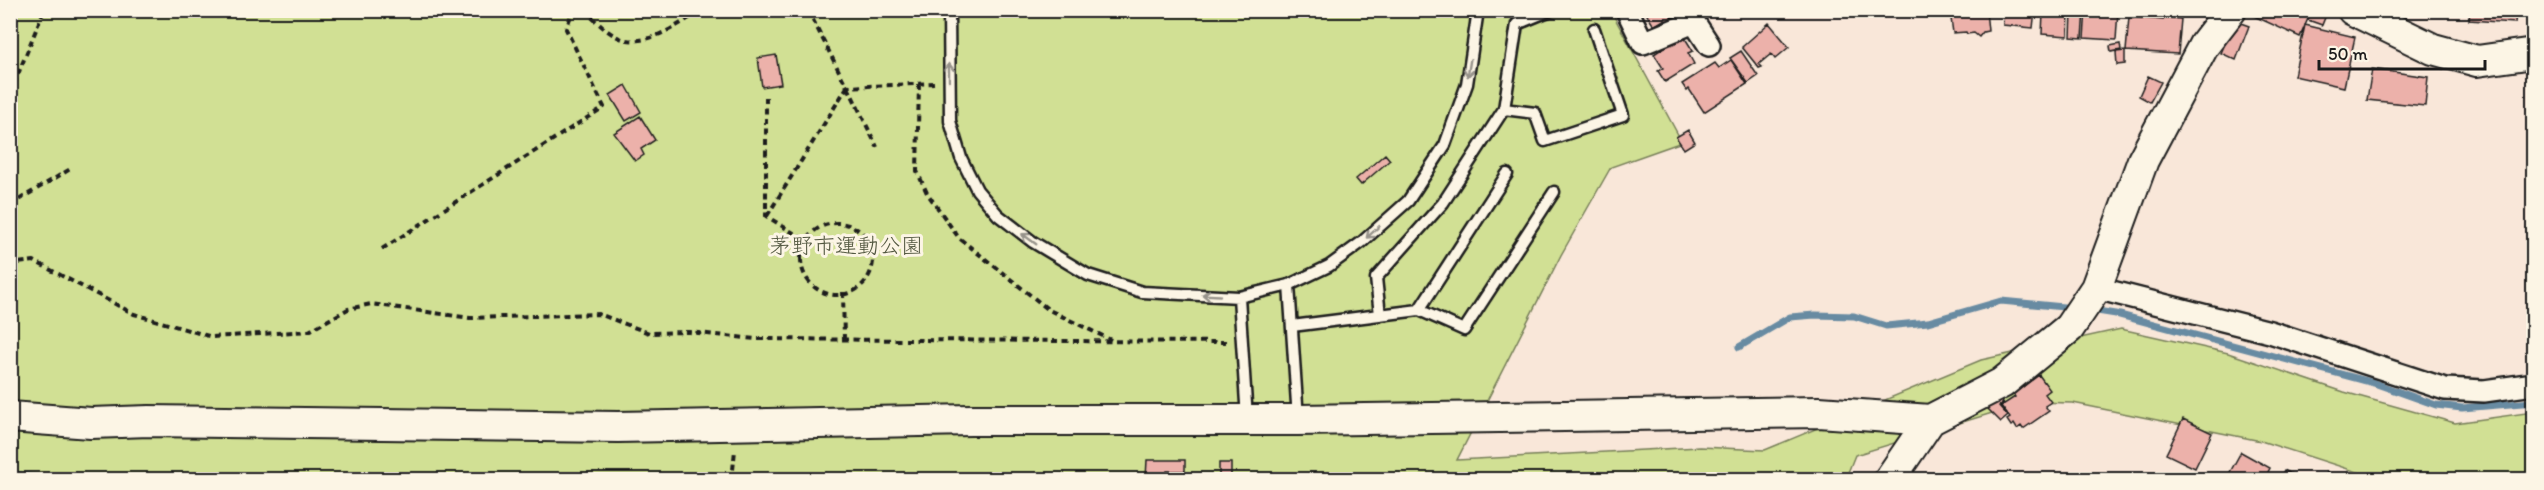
<svg xmlns="http://www.w3.org/2000/svg" width="2544" height="490" viewBox="0 0 2544 490" font-family="Itim,'Klee One',sans-serif">
	<style>
		.green { fill: #d1e094; stroke: #767e58; stroke-width: 1.5 }
		.lines { fill: none; stroke-linecap: round; stroke-linejoin: round }
		.stream { stroke: #688ba2; stroke-width: 7 }
		.building { fill: #ecb1aa; stroke: #1c1c1c; stroke-width: 1.5 }
		.lane-casing { stroke: #1c1c1c; stroke-width: 15 }
		.street-casing { stroke: #1c1c1c; stroke-width: 26 }
		.secondary-casing { stroke: #1c1c1c; stroke-width: 34 }
		.path { stroke: #1c1c1c; stroke-width: 4; stroke-dasharray: 6 4.5; stroke-linecap: butt }
		.lane { stroke: #fcf5e5; stroke-width: 10 }
		.street { stroke: #fcf5e5; stroke-width: 21 }
		.secondary { stroke: #fcf5e5; stroke-width: 30 }
		.oneway { stroke: #97938b }
		.labels { text-anchor: middle; stroke-width: 6; stroke-linejoin: round; paint-order: stroke }
		.park-label { font-size: 22px; fill: #525740; stroke: #fcf5e5 }
	</style>
	<rect width="100%" height="100%" fill="#f9e7d9"/>
	<filter id="ink" filterUnits="userSpaceOnUse"><feTurbulence type="fractalNoise" baseFrequency=".0167" numOctaves="2"/><feDisplacementMap in="SourceGraphic" scale="12" xChannelSelector="R" yChannelSelector="G"/><feConvolveMatrix kernelMatrix="1 2 1 2 8 2 1 2 1" color-interpolation-filters="sRGB"/></filter>
	<g filter="url(#ink)">
		<path class="green" d="M10 11H1611L1682 142 1611 167 1561 255 1457 460 1700 447 1765 450 1981 360 2121 329 2228 353 2344 392 2455 423 2533 412V479H2379L2261 441 2073 403 2028 402 1855 455 1845 480 11 479Z"/>
		<g class="lines">
			<path class="stream" d="M2091 310 2116 314 2374 383 2436 405 2462 408 2534 402
				M1739 347 1790 317 1815 315 1854 316 1886 326 1928 322 2001 301 2074 308
				M10 474 62 480
				M345 480 369 475 383 480"/>
		</g>
		<path class="building" d="M1644 10H1681L1671 17 1673 20 1668 23 1665 19 1654 26Z
			M1966 10 1967 13 1986 11 1988 31 1983 32 1979 37 1974 33 1967 34 1966 32 1953 33 1950 11Z
			M2004 10H2035L2033 28 2003 25Z
			M2084 10 2082 38 2071 37 2072 13 2047 11Z
			M2086 10H2118L2116 40 2084 38Z
			M2256 10H2303L2310 14 2300 37 2254 16Z
			M2312 10 2326 15 2322 25 2308 20Z
			M2470 10H2516L2515 23 2469 20Z
			M2043 13 2069 15 2068 36 2042 34Z
			M2129 17 2163 20V17L2181 19 2178 54 2126 51Z
			M2235 21 2249 26 2236 60 2221 53Z
			M1769 23 1789 47 1775 59 1771 54 1759 64 1762 67 1759 68 1742 47Z
			M2305 25 2355 37 2344 87 2294 76Z
			M1683 35 1693 51 1688 53 1694 64 1665 82 1658 71 1663 68 1654 54Z
			M2120 44 2121 50 2111 52 2110 46Z
			M1741 51 1758 76 1748 83 1730 58Z
			M2125 51V64L2117 65 2116 52Z
			M776 55 781 84 762 87 758 58Z
			M1731 60 1747 84 1704 112 1689 89 1687 91 1682 84 1715 63 1719 68Z
			M2372 69 2428 77 2425 106 2367 100Z
			M2148 76 2161 82 2150 102 2139 96Z
			M626 85 641 112 626 121 610 95Z
			M640 116 655 140 641 149 644 155 635 161 614 133Z
			M1688 130 1695 142 1684 149 1676 137Z
			M1385 154 1390 160 1361 185 1356 179Z
			M2039 375 2050 390 2045 394 2051 402 2045 406 2049 411 2023 429 2021 426 2017 429 2014 424 2011 426 2007 420 2010 418 2001 406 2015 397 2013 394Z
			M1999 398 2003 403 1999 406 2008 416 2001 422 1987 408Z
			M2183 419 2212 433 2195 468 2166 454Z
			M2241 452 2270 468 2264 480H2239L2229 474Z
			M1147 460H1185V471H1167V480H1141V478H1146Z
			M1219 463H1231V480H1219Z
			M2284 470 2302 480H2279Z
			M2327 472 2342 480H2323Z"/>
		<g class="lines">
			<defs>
				<path id="lane" d="M949 10 950 121 961 158 977 190 998 215 1033 242 1088 275 1142 292 1239 297 1289 285 1329 266 1362 242 1408 201 1445 145 1467 84 1478 10
					M1504 109 1535 113 1545 141 1623 115 1594 29
					M1289 285 1298 419
					M1239 297 1247 419
					M1419 310 1464 330 1554 192
					M1380 315 1376 278 1443 203 1504 109 1517 24 1551 10
					M1292 326 1419 310 1507 174"/>
				<path id="street" d="M1627 10 1643 43 1694 22 1709 45
					M2096 288 2270 332 2445 389 2484 391 2534 384"/>
				<path id="secondary" d="M2353 10 2433 49 2477 61 2534 53
					M10 417 91 423 149 421 618 427 971 420H1298L1819 412 1930 420
					M1889 480 1930 420 2002 383 2069 328 2096 288 2143 160 2204 45 2231 10"/>
			</defs>
			<use href="#lane" class="lane-casing"/>
			<use href="#street" class="street-casing"/>
			<use href="#secondary" class="secondary-casing"/>
			<path class="path" d="M584 10C594 19 603 29 614 35 640 52 679 25 701 10
				M808 10 847 87 934 83
				M919 84 917 171 927 193 959 238 1049 310 1111 340
				M848 87 877 147
				M10 94 44 10
				M766 97V216L805 240
				M10 205 72 168
				M767 216 847 87
				M801 259a36 36 0 1 1 72 0a36 36 0 1 1-72 0Z
				M382 249 604 107 566 29 573 10
				M10 267 18 263 34 261 134 314 212 337 309 331 348 309 371 304 470 318 599 314 649 333 689 332 755 339 1226 342
				M843 292 844 340
				M732 480 735 450"/>
			<use href="#lane" class="lane"/>
			<use href="#street" class="street"/>
			<use href="#secondary" class="secondary"/>
		</g>
		<defs><path id="oneway-shaft" d="M-6 0H5M1.5-3L5.5 0L1.5 3" fill="none" stroke-width="1.6" stroke-linecap="round" stroke-linejoin="round" transform="scale(1.5)"/></defs>
		<g class="oneway">
			<use href="#oneway-shaft" transform="translate(1469 68) rotate(99)"/>
			<use href="#oneway-shaft" transform="translate(949 72) rotate(-90)"/>
			<use href="#oneway-shaft" transform="translate(1373 232) rotate(138)"/>
			<use href="#oneway-shaft" transform="translate(1029 239) rotate(-144)"/>
			<use href="#oneway-shaft" transform="translate(1211 295) rotate(-177)"/>
		</g>
	</g>
	<g class="labels">
		<g class="park-label">
			<text x="846" y="253">茅野市運動公園</text>
		</g>
	</g>
	<rect width="2544" height="490" fill="none" stroke="#fcf5e5" stroke-width="36"/>
	<rect x="18" y="18" width="2508" height="454" fill="none" stroke="#1c1c1c" stroke-width="2" filter="url(#ink)"/>
	<path d="M2319 60v9h166v-9" fill="none" stroke="#1c1c1c" stroke-width="3"/>
	<text x="2328" y="60" font-size="18" fill="#1c1c1c" stroke="#fcf5e5" stroke-width="4.5" paint-order="stroke">50 m</text>
</svg>
